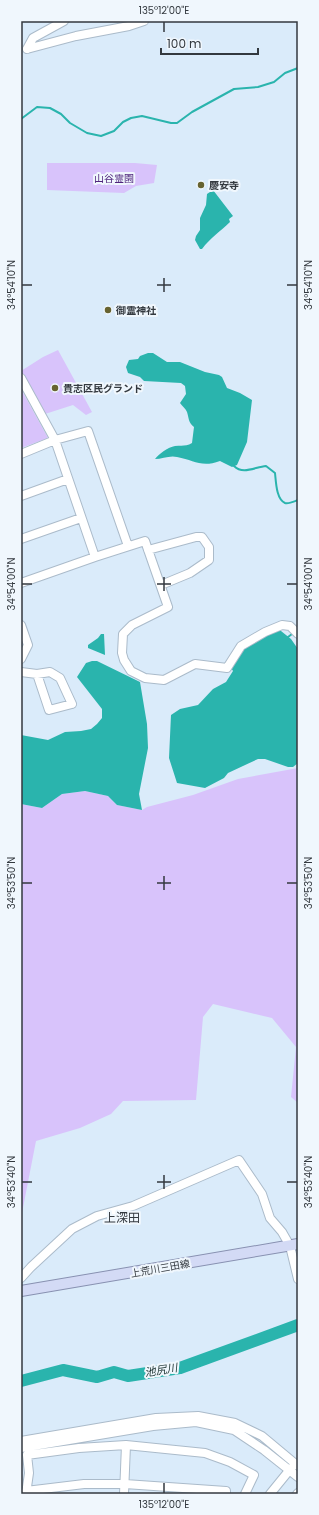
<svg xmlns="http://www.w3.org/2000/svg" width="319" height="1515" viewBox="0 0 319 1515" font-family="Poppins,'Noto Sans JP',sans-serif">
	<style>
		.green { fill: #d8c3fb }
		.water { fill: #2ab4ad }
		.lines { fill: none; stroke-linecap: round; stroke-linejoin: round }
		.stream { stroke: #2ab4ad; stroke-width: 2 }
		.river { stroke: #2ab4ad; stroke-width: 12 }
		.minor-casing { stroke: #abbbca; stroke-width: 10 }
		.major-casing { stroke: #8891b1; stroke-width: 12 }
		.minor { stroke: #fff; stroke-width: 8 }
		.major { stroke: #d3daf5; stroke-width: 10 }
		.ticks { fill: none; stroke: #33393f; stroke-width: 1.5 }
		.poi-dot { fill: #676330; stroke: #f0f7fd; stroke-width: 1.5 }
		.labels { text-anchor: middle; stroke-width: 4; stroke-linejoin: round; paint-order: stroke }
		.park-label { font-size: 10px; fill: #4e247c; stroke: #f0f7fd }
		.poi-label { font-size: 10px; font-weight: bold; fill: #33393f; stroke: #f0f7fd; text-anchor: start }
		.street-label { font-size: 10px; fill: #33393f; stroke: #f0f7fd }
		.water-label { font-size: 11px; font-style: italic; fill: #1a302e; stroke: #f0f7fd }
		.quarter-label { font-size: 12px; fill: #33393f; stroke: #f0f7fd }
		.neatline { fill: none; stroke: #33393f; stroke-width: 1.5 }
		.ticks-label { font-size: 10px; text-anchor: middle; fill: #33393f }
	</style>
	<rect width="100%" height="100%" fill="#daebfa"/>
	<path class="green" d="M47 163H135L157 165 154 183 136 186 124 193 47 190Z
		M58 350 92 412 86 415 73 405 45 414 21 371 43 357Z
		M21 389 48 438 21 448Z
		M298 768V1103L291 1097 296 1047 272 1018 213 1004 203 1017 196 1100 123 1101 111 1114 80 1128 36 1141 21 1218V804L42 808 62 794 85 791 108 796 117 805 142 810 147 807 193 795 238 779Z"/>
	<path class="water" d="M213 190 233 216 229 219 230 222C221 231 210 238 202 249H200L195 240 196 236 200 230V218L206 205 207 194Z
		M148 353H153L167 362H180L205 372 219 375 222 377 227 388 240 393 252 400 247 442 237 465 232 467 220 461C201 468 194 460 177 457 170 455 162 459 155 459 159 454 168 447 175 446 182 445 186 447 192 443L194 427C188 422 189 418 187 412 186 409 182 406 180 403L186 394 185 386 181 383 144 381 140 377 128 373 126 367 129 360 138 359 140 356Z
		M275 631H281L291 639 298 649V763L293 767H288L265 759H258L228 773 224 778 205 788 177 783 169 758 171 715 180 709 198 705 213 689 226 682 233 671 230 666 242 649Z
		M101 634H104L105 655 88 648V645L98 638Z
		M92 661H97L140 682 147 724 148 748 139 794 142 810 117 805 108 796 85 791 62 794 42 808 21 804V735L48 740 65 732 81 731 91 729 97 724 102 718V709L77 677 86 663Z"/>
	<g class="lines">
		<path class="stream" d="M21 119 37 107 50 108 61 114 70 123 87 133 101 136 114 131 123 122 131 118 142 116 171 123H177L192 112 234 89 258 87 274 82 285 73 298 68
			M234 466C243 475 255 467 266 466L275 473C276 481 276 499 285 503 289 504 295 501 298 500
			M288 637 292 634"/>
		<path class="river" d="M21 1381 63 1370 97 1377 114 1372 128 1376 180 1368 298 1325"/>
		<defs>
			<path id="minor" d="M27 49 76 36 129 26 144 21
				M27 49 33 38 64 21
				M21 378 55 440 95 557
				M21 454 55 440 88 431 128 546
				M21 496 68 479
				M21 539 81 518
				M148 550 196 537H202L209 547V560L190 573 161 585
				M21 583 95 557 145 541 168 607 132 625 123 634 122 653 124 660 131 671 145 678 164 680 195 664 227 668 241 646 265 632 282 625 290 626 298 634
				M21 625 28 645 21 659
				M21 672 37 674 50 672 60 678 72 704 49 710 37 674
				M21 1278 31 1267 72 1229 97 1216 133 1206 239 1160 262 1194 270 1218 282 1232 290 1246 298 1279
				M21 1441 156 1418 198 1416 235 1423 262 1436 298 1466
				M21 1448 153 1426 196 1422 234 1430 264 1450 298 1477
				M26 1491 84 1484H125L226 1491V1494
				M26 1494 29 1473 27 1455 79 1448 126 1445 205 1453 230 1462 254 1475 245 1494
				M124 1494 126 1445
				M270 1494 292 1467
				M297 1494 298 1493"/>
			<path id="major" d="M21 1291 298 1244"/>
		</defs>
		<use href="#minor" class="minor-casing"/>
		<use href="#major" class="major-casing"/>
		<use href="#minor" class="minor"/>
		<use href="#major" class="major"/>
	</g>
	<path class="ticks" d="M164 22V32M164 278V292M22 285H32M157 285H171M287 285H297M164 577V591M22 584H32M157 584H171M287 584H297M164 876V890M22 883H32M157 883H171M287 883H297M164 1175V1189M22 1182H32M157 1182H171M287 1182H297M164 1483V1493"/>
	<g class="poi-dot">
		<circle cx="201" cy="185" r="4"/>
		<circle cx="108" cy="310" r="4"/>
		<circle cx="55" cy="388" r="4"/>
	</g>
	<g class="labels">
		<g class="park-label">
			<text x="114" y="182">山谷霊園</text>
		</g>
		<g class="poi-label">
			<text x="209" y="189">慶安寺</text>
			<text x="116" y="314">御霊神社</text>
			<text x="63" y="392">貴志区民グランド</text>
		</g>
		<g class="street-label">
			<text transform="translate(160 1268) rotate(-10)" y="4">上荒川三田線</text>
		</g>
		<g class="water-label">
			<text transform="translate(161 1370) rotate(-9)" y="4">池尻川</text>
		</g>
		<g class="quarter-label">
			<text x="122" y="1222">上深田</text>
		</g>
	</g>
	<rect width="319" height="1515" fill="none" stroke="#f0f7fd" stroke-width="44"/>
	<path d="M161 48v6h97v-6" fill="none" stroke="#33393f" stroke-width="2"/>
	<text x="167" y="48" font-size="12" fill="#33393f" stroke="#f0f7fd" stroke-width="3" paint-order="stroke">100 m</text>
	<rect x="22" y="22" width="275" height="1471" class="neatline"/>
	<g class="ticks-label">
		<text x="164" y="14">135°12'00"E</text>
		<text transform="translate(11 285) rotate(-90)" y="4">34°54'10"N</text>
		<text transform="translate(308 285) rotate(-90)" y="4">34°54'10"N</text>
		<text transform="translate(11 584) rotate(-90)" y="4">34°54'00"N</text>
		<text transform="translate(308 584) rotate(-90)" y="4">34°54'00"N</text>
		<text transform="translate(11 883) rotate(-90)" y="4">34°53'50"N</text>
		<text transform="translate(308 883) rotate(-90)" y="4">34°53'50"N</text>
		<text transform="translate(11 1182) rotate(-90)" y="4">34°53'40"N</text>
		<text transform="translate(308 1182) rotate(-90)" y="4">34°53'40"N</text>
		<text x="164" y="1508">135°12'00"E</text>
	</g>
</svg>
